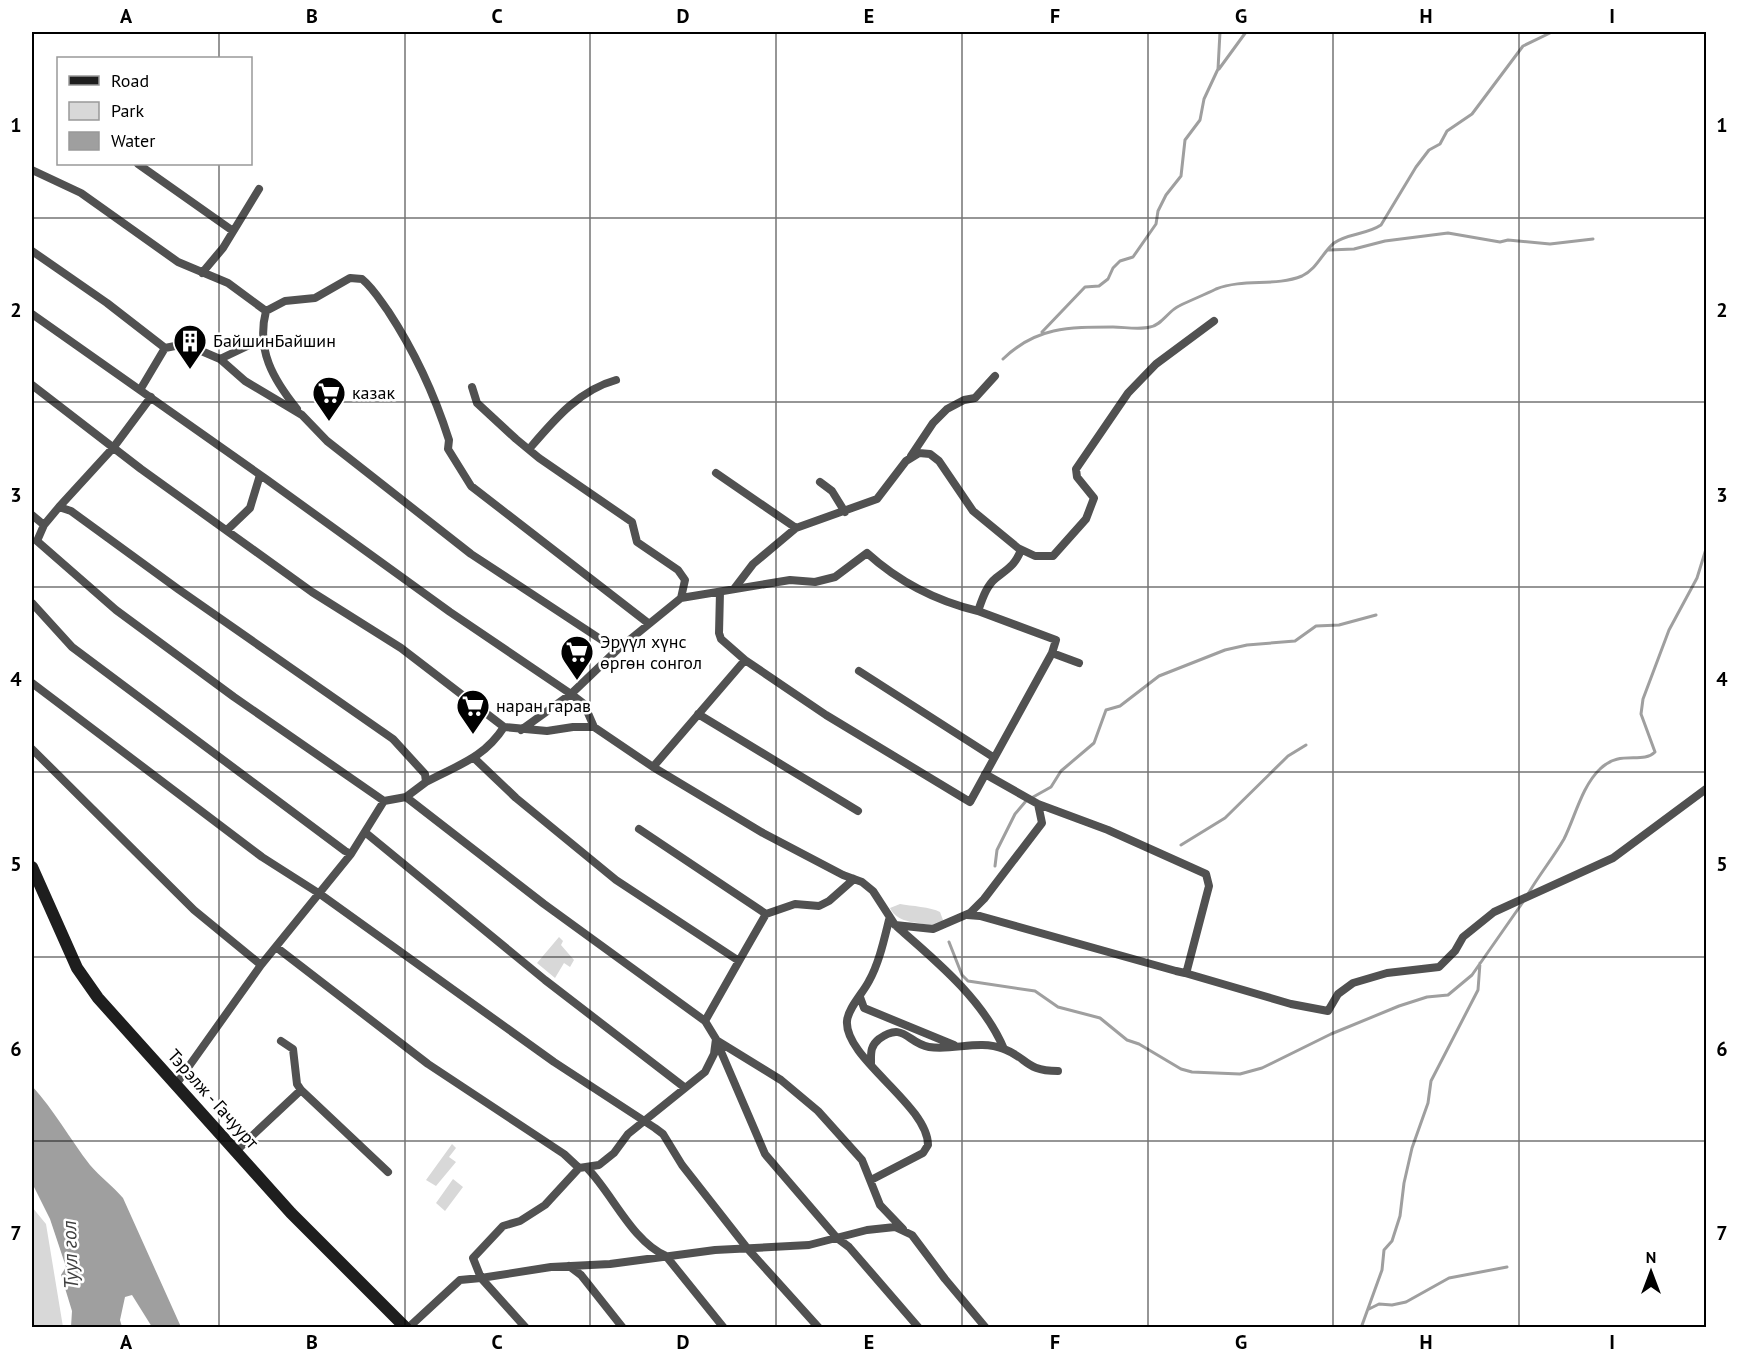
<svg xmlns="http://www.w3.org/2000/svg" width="1738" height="1359" viewBox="0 0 1738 1359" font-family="'PT Sans',sans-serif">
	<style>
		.green { fill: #d8d8d8 }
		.water { fill: #9f9f9f }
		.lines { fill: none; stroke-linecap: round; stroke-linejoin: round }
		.stream { stroke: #9f9f9f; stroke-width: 3 }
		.minor { stroke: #515151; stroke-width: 8 }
		.secondary { stroke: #1e1e1e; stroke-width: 12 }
		.grid { fill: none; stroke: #000; stroke-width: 1.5; stroke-opacity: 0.55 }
		.labels { text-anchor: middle; stroke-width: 5; stroke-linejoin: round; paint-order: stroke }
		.poi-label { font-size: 18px; fill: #000; stroke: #fff; text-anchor: start }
		.street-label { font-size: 18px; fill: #000; stroke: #fff }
		.water-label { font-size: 20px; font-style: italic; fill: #404040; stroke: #fff }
		.neatline { fill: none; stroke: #000; stroke-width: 2 }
		.grid-label { font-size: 20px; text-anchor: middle; font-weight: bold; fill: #000 }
	</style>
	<rect width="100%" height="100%" fill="#fff"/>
	<path class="green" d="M900 904C911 906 931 907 940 912L943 920 936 927C920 921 898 925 890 908Z
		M559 937 563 941 561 945 574 960 570 967 564 963 555 978 537 963Z
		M452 1144 456 1148 449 1157 456 1162 436 1186 426 1180Z
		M453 1179 463 1187 445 1211 436 1203Z
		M32 1207 46 1224 63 1327H32Z"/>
	<path class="water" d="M32 1086C54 1110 70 1139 90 1165 100 1177 113 1186 123 1198L181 1327H152L132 1295 125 1297 120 1320 122 1327H71L72 1311 61 1275 66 1267 50 1219 32 1183Z"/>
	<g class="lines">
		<path class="stream" d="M1219 69 1246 32
			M1329 250 1354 249 1385 241 1448 233 1500 242 1508 240 1550 244 1593 239
			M1042 332 1085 287 1099 286 1108 279 1113 268 1120 261 1133 257 1156 224 1158 211 1166 195 1181 176 1185 140 1200 120 1204 99 1218 69 1220 32
			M1003 359C1036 327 1068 327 1113 327 1124 327 1139 330 1150 327 1162 325 1168 311 1179 306 1191 300 1204 295 1216 289 1244 278 1275 287 1302 276 1317 269 1322 253 1334 243 1348 233 1366 235 1381 225L1416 167 1429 150 1440 144 1447 131 1472 114 1523 46 1552 32
			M1181 845 1225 818 1288 756 1306 745
			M995 866 997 850 1015 814 1026 801 1051 787 1061 771 1094 743 1106 710 1120 706 1159 676 1225 650 1247 645 1295 641 1316 626 1339 625 1376 615
			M1528 894C1539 875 1553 858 1564 839 1575 817 1582 786 1600 769 1620 749 1642 765 1655 752L1641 714 1643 699 1669 630 1697 578 1706 549
			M949 942 962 975 968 981 1035 991 1058 1007 1100 1018 1127 1040 1139 1044 1181 1069 1192 1072 1240 1074 1262 1068 1331 1034 1399 1006 1427 997 1448 995 1472 975 1523 902
			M1369 1309 1379 1304 1392 1305 1406 1302 1449 1278 1507 1267
			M1361 1328 1382 1270 1384 1250 1392 1241 1400 1216 1404 1183 1412 1148 1428 1103 1431 1081 1478 990 1480 963"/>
		<path class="minor" d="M138 164 233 231
			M32 170 81 193 178 262 228 283 266 311 285 301 315 298 350 278 362 279C373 288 380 300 388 311 415 352 434 393 449 440L448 449 471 486 648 623
			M32 251 107 303 165 348 180 345 192 347 220 359 245 381 302 415 327 441 471 554 617 650 681 598 790 580 815 582 835 577 867 553C899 582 936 601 978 611
			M202 273 223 248 259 189
			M266 311C256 350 273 379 297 409
			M32 314 266 479 450 612 571 694 617 650
			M220 359 262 339
			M32 385 141 469 312 592 401 648 504 727 547 731 573 727H594L653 767 763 833 843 875 862 882 873 891 895 925 933 929 970 913 984 899 1042 823 1038 804 985 774
			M472 387 477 403 516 439 539 458 632 522 637 542 678 570 685 580 681 598
			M140 390 165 348
			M530 448C554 420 579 390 616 380
			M911 456 933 423 947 409 964 400 975 398 995 376
			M716 473 796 528
			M820 482 832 491 845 512
			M59 507 113 448 151 397
			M32 515 44 525 59 507 71 511 178 589 393 739 425 774 426 782C458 765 484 758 504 727
			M44 525 37 541 116 610 234 697 384 801 406 797 426 782
			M227 530 250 508 260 475
			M1021 550C1015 565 1009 568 996 578 986 586 982 600 978 611L1056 640 1052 653 1079 663
			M734 589 753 564 796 528 877 499 906 461 919 453 930 454 939 461 973 511 1018 548 1035 556H1053L1086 519 1094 498 1077 477 1076 469 1128 393 1156 364 1214 321
			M720 592 719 633 721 639 745 660
			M32 603 72 647 345 851 351 854 384 801
			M859 671 993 757
			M32 683 262 857 320 894 554 1062 655 1128 663 1134 682 1165 747 1248 819 1328
			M698 714 858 811
			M521 730 571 694 584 704 594 727
			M32 749 194 910 261 965
			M474 758 516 798 616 880 739 961 766 914 639 829
			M653 767 745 660 826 715 970 802 1052 653
			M406 797 544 904 705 1021
			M366 833 545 980 684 1087
			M766 914 795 904 819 906 829 901 854 879
			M967 915 980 916 1176 971 1185 973 1187 970 1209 886 1206 874 1108 830 1038 804
			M895 925C935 960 983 999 1004 1049
			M276 947 428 1064 564 1154 579 1168
			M739 961 705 1021 716 1039 714 1054 705 1072 628 1134 614 1153 599 1165 579 1168 545 1205 520 1221 503 1226 473 1258 481 1278 551 1267 610 1264 715 1250 809 1245 867 1230 895 1227 912 1235 945 1279 986 1328
			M1185 973 1291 1004 1328 1011 1338 994 1353 983 1387 973 1439 967 1455 951 1463 937 1494 912 1613 858 1706 789
			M860 997 864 1008 954 1045
			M716 1040 765 1154 837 1238 849 1247 919 1328
			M716 1040 781 1080 818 1111 862 1160 880 1205 903 1229
			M281 1041 293 1049 297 1084 301 1090
			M871 1064C871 1053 870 1046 879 1039 904 1021 907 1043 929 1047 954 1051 979 1039 1004 1049 1028 1058 1025 1071 1058 1071
			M177 1083 261 965 351 854
			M236 1151 301 1090 388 1172
			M588 1169C613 1195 632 1241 666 1256L724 1328
			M871 1180 923 1153 928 1145C928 1105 844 1058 847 1021 848 1008 863 993 869 981 879 963 884 940 889 920
			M569 1266 581 1275 623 1328
			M408 1328 460 1280 481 1278 526 1328"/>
		<path class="secondary" d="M32 867 77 968 98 998 291 1213 406 1328"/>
	</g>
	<path class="grid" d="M219 32V58M405 32V1328M590 32V1328M776 32V1328M962 32V1328M1148 32V1328M1333 32V1328M1519 32V1328M219 164V1328M32 218H1706M32 402H1706M32 587H1706M32 772H1706M32 957H1706M32 1141H1706"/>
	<defs>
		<symbol id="building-pin" viewBox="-11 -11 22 30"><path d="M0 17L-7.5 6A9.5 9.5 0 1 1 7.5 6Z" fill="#000" stroke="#fff"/><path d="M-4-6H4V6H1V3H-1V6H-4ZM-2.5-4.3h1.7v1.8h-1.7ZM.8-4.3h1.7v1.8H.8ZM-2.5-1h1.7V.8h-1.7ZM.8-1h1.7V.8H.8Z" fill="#fff"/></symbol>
		<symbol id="supermarket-pin" viewBox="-11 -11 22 30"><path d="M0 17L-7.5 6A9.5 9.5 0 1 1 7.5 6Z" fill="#000" stroke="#fff"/><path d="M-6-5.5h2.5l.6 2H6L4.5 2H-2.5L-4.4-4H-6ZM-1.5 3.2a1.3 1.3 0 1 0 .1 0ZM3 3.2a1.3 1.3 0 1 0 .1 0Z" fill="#fff"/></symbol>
	</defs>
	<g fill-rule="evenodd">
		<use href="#building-pin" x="171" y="322" width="38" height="52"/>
		<use href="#supermarket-pin" x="310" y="374" width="38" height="52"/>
		<use href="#supermarket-pin" x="558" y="633" width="38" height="52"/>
		<use href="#supermarket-pin" x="454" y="687" width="38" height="52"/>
	</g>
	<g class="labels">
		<g class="poi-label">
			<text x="213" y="347">БайшинБайшин</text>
			<text x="352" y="399">казак</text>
			<text x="600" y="648">Эрүүл хүнс<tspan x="600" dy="21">өргөн сонгол</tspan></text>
			<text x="496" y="712">наран гарав</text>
		</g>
		<g class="street-label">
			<text transform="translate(213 1099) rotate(48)" y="6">Тэрэлж - Гачуурт</text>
		</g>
		<g class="water-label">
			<text transform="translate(70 1255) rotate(-92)" y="7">Туул гол</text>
		</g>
	</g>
	<rect width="1738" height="1359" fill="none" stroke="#ffffff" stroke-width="66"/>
	<rect x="57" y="57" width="195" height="108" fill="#ffffff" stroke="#999999" stroke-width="1.5"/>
	<rect x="69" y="76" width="30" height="9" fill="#1e1e1e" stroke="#999999" stroke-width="1.5"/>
	<text x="111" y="87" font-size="18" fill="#000000">Road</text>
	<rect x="69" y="102" width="30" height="18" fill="#d8d8d8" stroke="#999999" stroke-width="1.5"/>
	<text x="111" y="117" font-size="18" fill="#000000">Park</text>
	<rect x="69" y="132" width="30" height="18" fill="#9f9f9f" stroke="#999999" stroke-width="1.5"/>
	<text x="111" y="147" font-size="18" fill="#000000">Water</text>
	<g transform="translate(1651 1272)" stroke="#ffffff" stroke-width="4.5" paint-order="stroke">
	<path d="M0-4.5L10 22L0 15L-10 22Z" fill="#000000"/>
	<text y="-9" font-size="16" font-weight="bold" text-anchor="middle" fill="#000000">N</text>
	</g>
	<rect x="33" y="33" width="1672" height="1293" class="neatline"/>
	<g class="grid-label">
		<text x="126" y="23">A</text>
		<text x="312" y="23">B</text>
		<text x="497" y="23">C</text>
		<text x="683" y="23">D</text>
		<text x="869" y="23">E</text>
		<text x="1055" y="23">F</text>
		<text x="1241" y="23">G</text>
		<text x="1426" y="23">H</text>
		<text x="1612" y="23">I</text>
		<text x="16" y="132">1</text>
		<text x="1722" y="132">1</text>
		<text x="16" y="317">2</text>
		<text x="1722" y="317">2</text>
		<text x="16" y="502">3</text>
		<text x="1722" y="502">3</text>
		<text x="16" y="686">4</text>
		<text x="1722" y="686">4</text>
		<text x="16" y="871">5</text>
		<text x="1722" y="871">5</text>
		<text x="16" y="1056">6</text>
		<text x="1722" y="1056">6</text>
		<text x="16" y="1240">7</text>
		<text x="1722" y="1240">7</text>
		<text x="126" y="1349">A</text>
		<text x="312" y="1349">B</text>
		<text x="497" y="1349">C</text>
		<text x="683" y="1349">D</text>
		<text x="869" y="1349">E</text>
		<text x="1055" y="1349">F</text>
		<text x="1241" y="1349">G</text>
		<text x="1426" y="1349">H</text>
		<text x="1612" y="1349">I</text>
	</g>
</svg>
